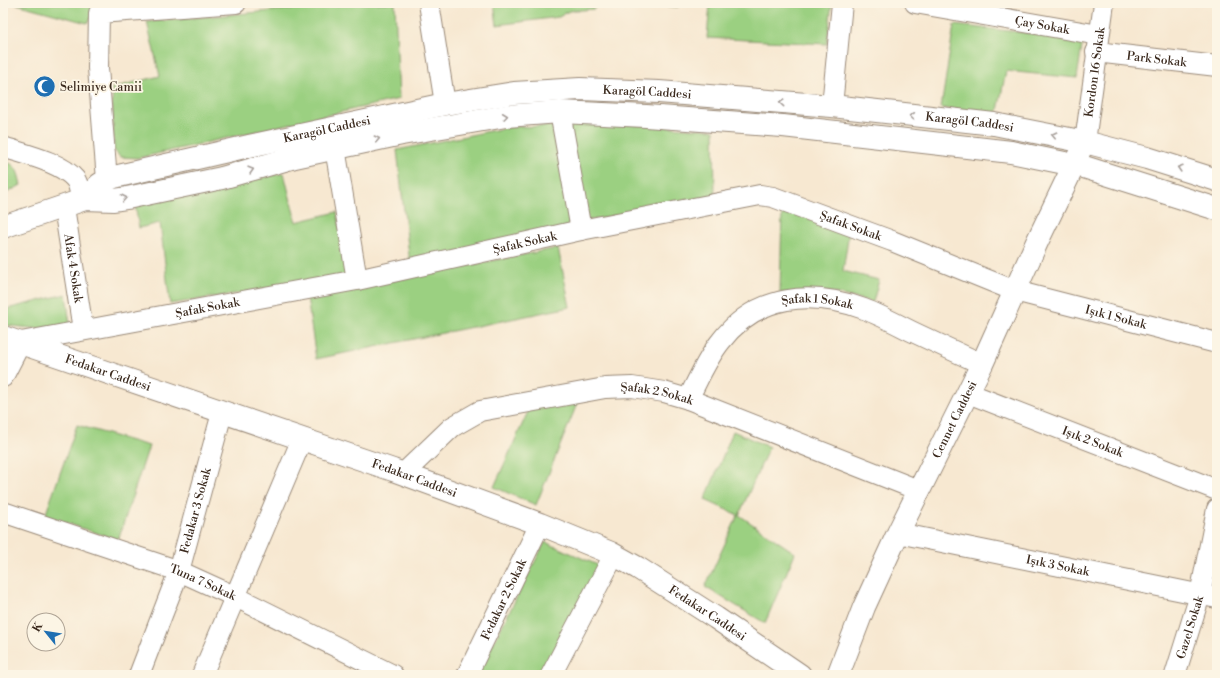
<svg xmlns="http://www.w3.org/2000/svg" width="1220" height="678" viewBox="0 0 1220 678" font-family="'Libre Bodoni',serif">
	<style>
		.green { fill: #9bd081; stroke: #6b7d50 }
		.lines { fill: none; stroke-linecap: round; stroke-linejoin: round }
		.minor-casing { stroke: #998978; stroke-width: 22 }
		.tertiary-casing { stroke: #998978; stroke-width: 24 }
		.secondary-casing { stroke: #998978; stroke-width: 24 }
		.minor { stroke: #fff; stroke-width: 20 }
		.tertiary { stroke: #fff; stroke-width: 22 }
		.secondary { stroke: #fff; stroke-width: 22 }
		.oneway { stroke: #a79f9a }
		.labels { text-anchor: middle; stroke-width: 3.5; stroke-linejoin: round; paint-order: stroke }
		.street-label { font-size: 12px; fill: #3b2a1e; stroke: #fcf5e5 }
		.poi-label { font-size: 12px; fill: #3b2a1e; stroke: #fcf5e5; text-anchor: start }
	</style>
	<rect width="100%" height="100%" fill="#fcf5e5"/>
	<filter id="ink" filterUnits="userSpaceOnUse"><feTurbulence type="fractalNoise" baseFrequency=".025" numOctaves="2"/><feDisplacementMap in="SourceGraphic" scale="8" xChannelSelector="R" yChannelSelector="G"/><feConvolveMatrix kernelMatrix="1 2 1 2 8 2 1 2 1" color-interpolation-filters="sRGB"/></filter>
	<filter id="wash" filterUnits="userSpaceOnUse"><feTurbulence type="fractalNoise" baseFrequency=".012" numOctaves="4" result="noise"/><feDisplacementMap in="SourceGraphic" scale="16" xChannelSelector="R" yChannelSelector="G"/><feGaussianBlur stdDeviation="0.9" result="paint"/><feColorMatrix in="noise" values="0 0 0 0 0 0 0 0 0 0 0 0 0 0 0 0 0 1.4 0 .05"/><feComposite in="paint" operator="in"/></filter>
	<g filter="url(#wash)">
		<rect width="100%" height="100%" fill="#f7e8d1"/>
		<path class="green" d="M13 3H98L93 16 87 23Z
			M361 3H395L399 99 138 158 120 157 114 150 112 88 160 76 147 22Z
			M494 3H600L594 9 569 11 559 17 497 25Z
			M608 3H679L678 7Z
			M702 3H832L827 44 707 38 710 4Z
			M954 25 1083 39 1077 78 1006 71 997 115 941 108Z
			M567 120 714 130 715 197 587 221Z
			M555 126 575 226 410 264 397 150 510 127Z
			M3 161C17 164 18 172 21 185L3 195Z
			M284 173 296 222 337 212 348 276 170 304 160 223 139 228 135 205Z
			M782 209 849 232 843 271 879 280 873 302 828 292 780 293Z
			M558 248 570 307 316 359 307 297Z
			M66 294 70 325 41 329 3 325V310Z
			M579 399 536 505 494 487 530 407Z
			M77 425 149 446 118 540 45 516Z
			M733 431 769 447 739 515 795 553 765 623 705 587 738 515 705 500Z
			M545 542 600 566 544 675H477Z"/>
	</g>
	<g filter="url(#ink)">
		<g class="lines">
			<defs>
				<g id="minor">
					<path d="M429 3 445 104"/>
					<path id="s1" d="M915 3 1099 35"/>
					<path id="s2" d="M1096 52 1217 66"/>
					<path d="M832 106 842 3"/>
					<path d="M560 112 581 230"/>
					<path d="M3 147C24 154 61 162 75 179 79 184 80 194 82 200"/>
					<path d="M335 148 357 280"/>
					<path id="s3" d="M1074 165 1085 142 1104 3"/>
					<path d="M107 180 98 68 99 13 236 3"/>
					<path id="s4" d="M64 207 83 330"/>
					<path id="s5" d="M3 377 21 342 357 280 581 230 760 195 773 197 892 241 1015 291 1217 343"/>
					<path id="s6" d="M968 393 1217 490"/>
					<path id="s7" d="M688 399C698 380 707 358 721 341 757 294 811 290 864 309 880 315 895 323 911 331 934 342 958 353 982 364"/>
					<path id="s8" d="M403 474 452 427 480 411 605 388 632 387 664 392 688 399 918 490"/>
					<path id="s9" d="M3 512 179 571 234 596 393 675"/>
					<path id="s10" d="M898 533 1217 598"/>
					<path id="s11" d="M139 675 179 571 222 413"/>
					<path d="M202 675 302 439"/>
					<path id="s12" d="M467 675 540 524"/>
					<path d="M551 675 614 555"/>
					<path id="s13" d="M1175 675 1200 595 1217 509"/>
				</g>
				<g id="tertiary">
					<path id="s14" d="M3 337 393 470 540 524 611 553 638 568 716 618 800 675"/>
					<path id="s15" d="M838 675 864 607 898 533 982 364 1037 242 1074 165"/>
				</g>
				<g id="secondary">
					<path id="s16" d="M85 199 100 184 114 177 249 146 445 104 514 93 580 89 659 92 832 106 994 124 1085 142 1147 158 1217 180"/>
					<path d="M3 227 85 199 114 200 127 198 222 178 295 157 402 134 506 116 560 112 646 116 783 126 1011 152 1084 167 1217 209"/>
				</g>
			</defs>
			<use href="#minor" class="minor-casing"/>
			<use href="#tertiary" class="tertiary-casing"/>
			<use href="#secondary" class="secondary-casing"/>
			<use href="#minor" class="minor"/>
			<use href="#tertiary" class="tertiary"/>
			<use href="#secondary" class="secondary"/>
		</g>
		<defs><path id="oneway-chevron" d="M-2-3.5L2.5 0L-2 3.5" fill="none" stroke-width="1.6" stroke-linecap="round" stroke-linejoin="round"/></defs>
		<g class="oneway">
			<use href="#oneway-chevron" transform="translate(782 103) rotate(-175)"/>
			<use href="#oneway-chevron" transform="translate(505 116) rotate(-7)"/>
			<use href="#oneway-chevron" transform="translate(912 116) rotate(-173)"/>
			<use href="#oneway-chevron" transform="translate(1054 135) rotate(-167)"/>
			<use href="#oneway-chevron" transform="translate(377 139) rotate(-12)"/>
			<use href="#oneway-chevron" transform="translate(1180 168) rotate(-163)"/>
			<use href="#oneway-chevron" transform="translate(251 170) rotate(-16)"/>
			<use href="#oneway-chevron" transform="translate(124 198) rotate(-11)"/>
		</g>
	</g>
	<defs>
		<symbol id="mosque-disc" viewBox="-11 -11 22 22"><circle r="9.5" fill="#1f6fb2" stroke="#fcf5e5"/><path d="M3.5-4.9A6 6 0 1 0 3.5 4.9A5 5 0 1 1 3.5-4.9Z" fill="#fff"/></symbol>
	</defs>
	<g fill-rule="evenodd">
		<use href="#mosque-disc" x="32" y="74" width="25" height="25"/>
	</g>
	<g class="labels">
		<g class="street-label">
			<text dy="4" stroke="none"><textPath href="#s1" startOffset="129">Çay Sokak</textPath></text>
			<text dy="4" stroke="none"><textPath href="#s2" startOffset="61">Park Sokak</textPath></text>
			<text dy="4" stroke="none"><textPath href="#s3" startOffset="96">Kordon 16 Sokak</textPath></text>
			<text dy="4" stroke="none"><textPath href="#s16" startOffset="579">Karagöl Caddesi</textPath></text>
			<text dy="4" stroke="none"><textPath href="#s16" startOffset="903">Karagöl Caddesi</textPath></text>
			<text dy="4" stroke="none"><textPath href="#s16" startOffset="255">Karagöl Caddesi</textPath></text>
			<text dy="4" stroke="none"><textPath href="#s5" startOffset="889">Şafak Sokak</textPath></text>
			<text dy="4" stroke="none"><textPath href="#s5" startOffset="553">Şafak Sokak</textPath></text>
			<text dy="4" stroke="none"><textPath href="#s4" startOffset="62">Afak 4 Sokak</textPath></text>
			<text dy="4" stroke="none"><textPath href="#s7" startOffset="177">Şafak 1 Sokak</textPath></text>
			<text dy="4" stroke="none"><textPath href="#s5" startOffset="229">Şafak Sokak</textPath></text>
			<text dy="4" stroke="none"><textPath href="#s5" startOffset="1170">Işık 1 Sokak</textPath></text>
			<text dy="4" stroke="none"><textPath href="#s14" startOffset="111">Fedakar Caddesi</textPath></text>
			<text dy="4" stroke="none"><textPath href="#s8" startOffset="280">Şafak 2 Sokak</textPath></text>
			<text dy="4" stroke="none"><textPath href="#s15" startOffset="281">Cennet Caddesi</textPath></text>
			<text dy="4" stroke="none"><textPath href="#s6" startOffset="134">Işık 2 Sokak</textPath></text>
			<text dy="4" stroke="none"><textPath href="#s14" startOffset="435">Fedakar Caddesi</textPath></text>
			<text dy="4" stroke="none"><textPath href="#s11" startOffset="174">Fedakar 3 Sokak</textPath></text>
			<text dy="4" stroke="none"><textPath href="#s10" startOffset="163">Işık 3 Sokak</textPath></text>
			<text dy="4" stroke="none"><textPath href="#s9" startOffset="212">Tuna 7 Sokak</textPath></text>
			<text dy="4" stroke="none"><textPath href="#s12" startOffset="84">Fedakar 2 Sokak</textPath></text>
			<text dy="4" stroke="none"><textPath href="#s14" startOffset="759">Fedakar Caddesi</textPath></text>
			<text dy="4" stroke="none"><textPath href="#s13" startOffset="50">Gazel Sokak</textPath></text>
		</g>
		<g class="poi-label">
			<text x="60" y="91">Selimiye Camii</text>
		</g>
	</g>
	<rect width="1220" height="678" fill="none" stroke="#fcf5e5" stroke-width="16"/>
	<g transform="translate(46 632) rotate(300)"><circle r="19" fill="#fcf5e5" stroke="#afa495"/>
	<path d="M0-3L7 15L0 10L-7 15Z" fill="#1f6fb2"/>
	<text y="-6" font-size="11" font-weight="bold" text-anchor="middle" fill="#3b2a1e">K</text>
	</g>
</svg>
